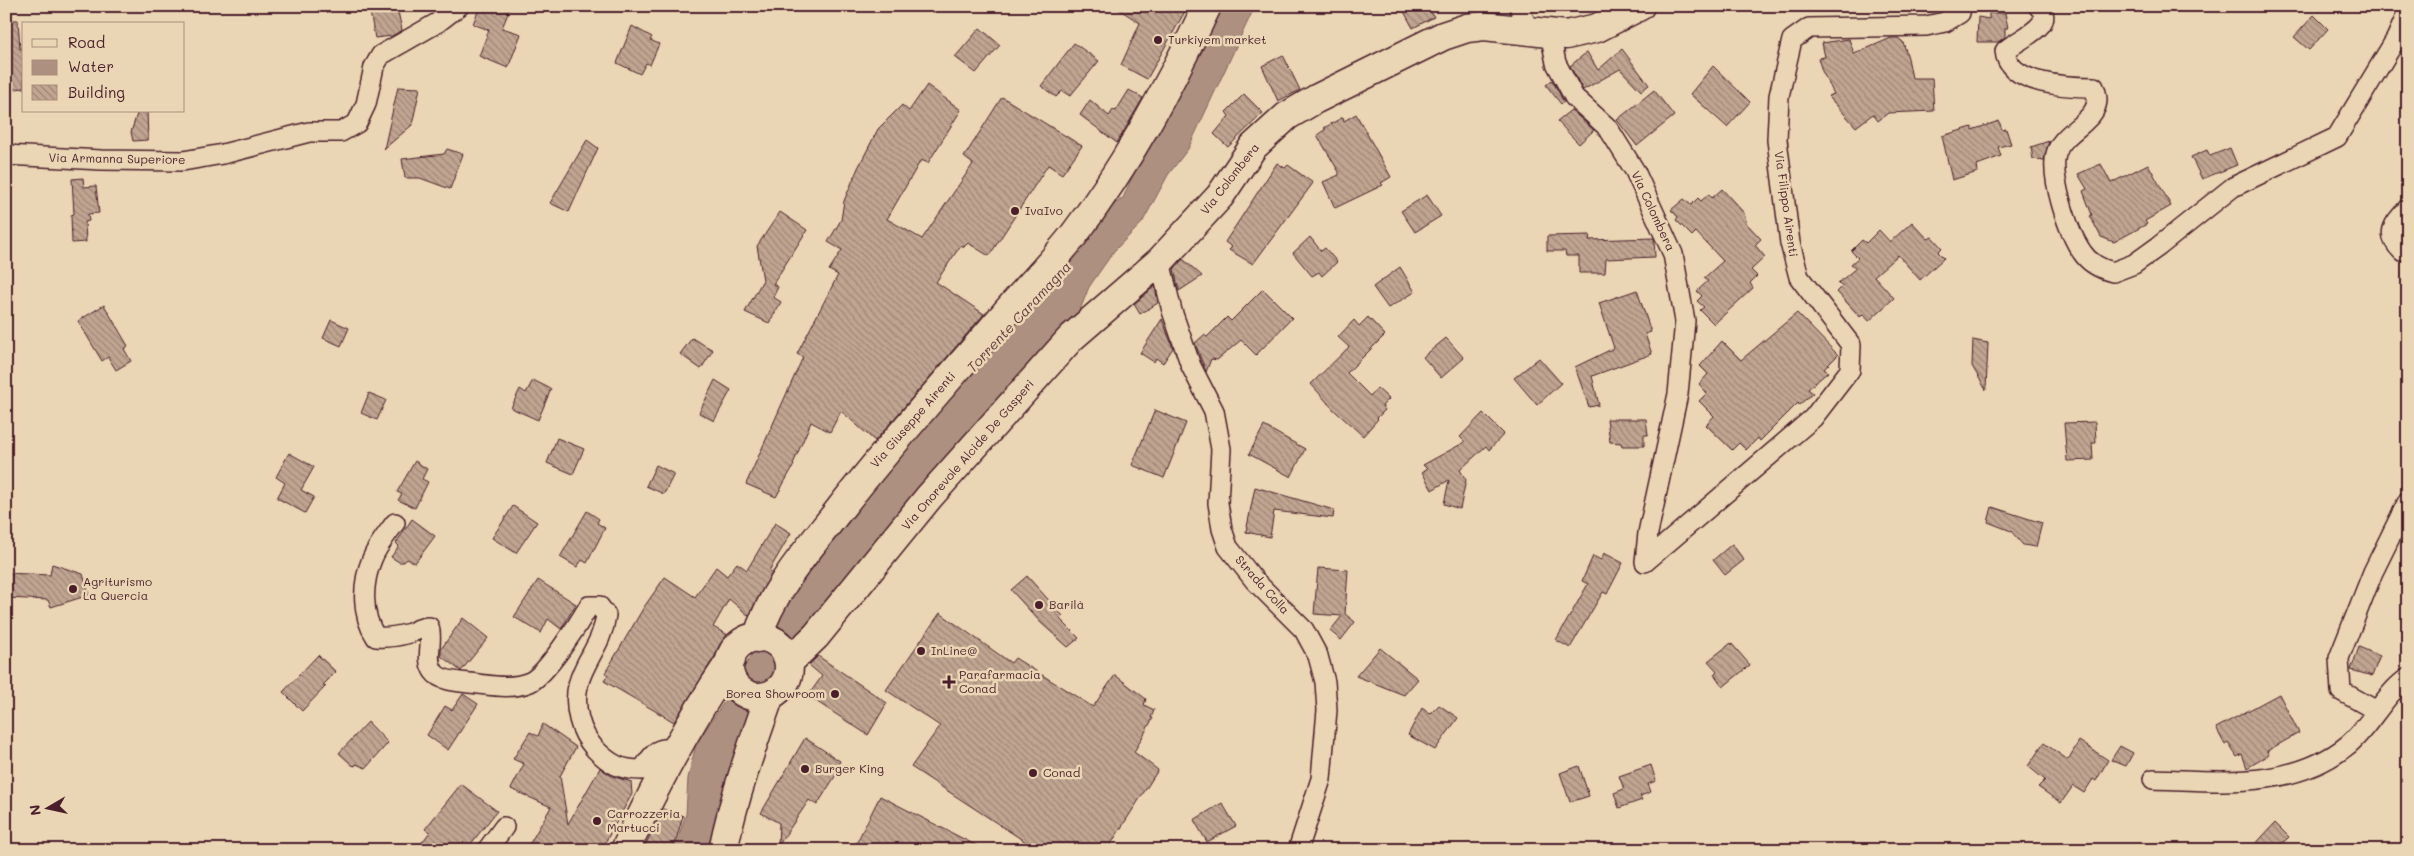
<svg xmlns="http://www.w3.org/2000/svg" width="2414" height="856" viewBox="0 0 2414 856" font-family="Mali,sans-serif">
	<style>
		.water { fill: #ad9080; stroke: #85635e }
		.building { fill: url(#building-back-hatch); stroke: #4a1f2b }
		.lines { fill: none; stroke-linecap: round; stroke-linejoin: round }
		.street-casing { stroke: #4a1f2b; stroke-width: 22 }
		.secondary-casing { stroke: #4a1f2b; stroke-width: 31 }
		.street { stroke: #ead6b4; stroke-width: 19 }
		.secondary { stroke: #ead6b4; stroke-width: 28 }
		.poi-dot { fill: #4a1f2b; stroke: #ead6b4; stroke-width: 2 }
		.labels { text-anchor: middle; stroke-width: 5; stroke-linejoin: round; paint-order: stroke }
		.poi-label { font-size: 12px; fill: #4a1f2b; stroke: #ead6b4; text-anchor: start }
		.street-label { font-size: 12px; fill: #4a1f2b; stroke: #ead6b4 }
		.water-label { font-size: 14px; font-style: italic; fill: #633b40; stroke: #ead6b4 }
	</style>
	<defs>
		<pattern id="building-back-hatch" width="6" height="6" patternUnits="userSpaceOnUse" patternTransform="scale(1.25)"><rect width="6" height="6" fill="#c0a591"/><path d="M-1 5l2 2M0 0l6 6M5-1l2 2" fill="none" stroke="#9e8677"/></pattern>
	</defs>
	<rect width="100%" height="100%" fill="#ead6b4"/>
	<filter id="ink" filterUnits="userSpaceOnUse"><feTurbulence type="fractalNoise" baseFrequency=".02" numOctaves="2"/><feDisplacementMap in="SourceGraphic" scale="10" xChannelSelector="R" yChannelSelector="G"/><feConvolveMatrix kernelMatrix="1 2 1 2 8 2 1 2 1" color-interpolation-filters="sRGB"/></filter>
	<g filter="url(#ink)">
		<path class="water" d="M1215 6H1255L1188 149 1168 175 1142 223 1114 251 1089 287 1080 310 902 514 805 633 750 719 712 850H674L686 814 688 778 696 744 724 702 806 561 1109 208 1123 198 1144 150Z"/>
		<path class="building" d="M480 6H511L502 28 521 34 508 68 479 56 489 30 473 24Z
			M1114 6H1188L1147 79 1121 65 1140 23Z
			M1401 6H1428L1434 17 1413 28Z
			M397 7 402 30 392 36 375 38 370 12Z
			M1989 13H2005L2008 28H2005V37L1998 42H1977L1978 17 1989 19Z
			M2314 15 2328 29 2309 50 2294 37Z
			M6 20H18L20 49 24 48V88L6 90Z
			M632 26 652 37 650 40 659 44 650 65 646 63 640 74 617 63Z
			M980 28 1000 45 976 73 955 57Z
			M1891 38H1898L1903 42 1908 58 1912 78H1932L1934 111 1888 113 1878 121 1873 114 1856 127 1828 96 1834 94 1822 71 1818 58 1825 57 1822 43 1849 39 1854 54Z
			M1074 43 1099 61 1070 96 1062 91 1056 97 1041 86Z
			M1622 49 1649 85 1641 91 1620 69 1583 90 1570 66 1587 52 1598 70Z
			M1283 55 1300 90 1278 101 1262 66Z
			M1713 66 1750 102 1727 127 1690 94Z
			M1552 80 1564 102 1561 104 1546 85Z
			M927 85 961 110 928 163 921 160 887 219 922 239 973 164 964 157 1002 97 1082 146 1062 174 1048 165 989 256 968 243 964 247 961 245 936 282 984 314 875 441 841 411 830 432 811 422 793 464 794 465 776 497 746 484 803 357 797 354 838 275 829 270 842 250 828 242 841 220 844 201 858 168 878 129 902 105 909 111Z
			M398 87 420 88 412 125 384 149Z
			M1129 90 1143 98 1117 143 1080 115 1090 100 1109 116 1113 110 1116 111Z
			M1654 90 1674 116 1637 146 1617 120Z
			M1244 94 1263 113 1228 147 1214 134 1229 116 1226 112Z
			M1571 110 1594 130 1579 144 1557 121Z
			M138 111H147L148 140 133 141 131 132Z
			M1356 114 1391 177 1381 183 1383 185 1335 208 1323 182 1339 175V172L1317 135 1326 129 1324 128 1343 117 1344 121Z
			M1999 121 2002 130 2006 129 2011 144 1998 147 2001 156 1977 165 1978 172 1952 180 1942 136 1972 127V130Z
			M587 140 598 148 569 212 550 203Z
			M2049 141 2044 160 2033 159 2031 147Z
			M2230 148 2237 165 2202 179 2191 157 2207 150 2210 156Z
			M447 149 463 154 450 189 420 178H405L402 159 444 154Z
			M1277 163 1285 168 1288 165 1313 183 1253 264 1229 250 1232 247 1225 242Z
			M2101 164 2111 183 2148 164 2171 206 2145 221 2147 224 2114 242 2101 237 2090 216 2092 215 2083 191 2087 189 2078 174Z
			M83 178 84 187 96 186 99 213 88 214 89 221 85 222 86 242 72 243 71 215 74 214 72 179Z
			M1722 189 1744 213 1747 224 1761 239 1755 245 1765 257 1751 270 1757 276 1750 283 1753 288 1714 324 1700 310 1704 307 1697 301 1702 296 1697 291 1708 281 1704 278 1723 261 1696 232 1692 236 1676 220 1678 217 1671 210 1684 199 1691 205 1698 198 1701 201 1709 194 1712 198Z
			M1427 195 1441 216 1415 232 1401 211Z
			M780 212 807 230 773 284 778 287 773 297 781 302 769 323 745 312 763 280 757 246Z
			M1912 222 1928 239 1932 237 1942 248 1938 252 1944 258 1920 280 1898 255 1874 276 1894 298 1869 321 1863 314 1860 317 1837 292 1843 286 1838 283 1856 268 1851 264 1858 258 1851 251 1862 240 1866 243 1879 230 1890 242Z
			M1590 235 1589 240 1654 238 1655 257 1606 259 1605 273H1579V256H1566L1565 251H1547V236Z
			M1310 237 1321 251 1325 248 1337 262 1322 276 1319 272 1312 276 1293 253Z
			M1183 259 1202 276 1179 291 1174 269Z
			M1400 267 1415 292 1388 308 1373 287Z
			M1155 286 1158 303 1140 314 1134 304Z
			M1263 289 1292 318 1256 355 1241 340 1217 360 1211 359 1206 372 1195 343 1204 335 1207 337 1227 317 1231 321Z
			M1637 290 1651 332 1645 334 1652 354 1592 376 1599 405 1589 407 1575 367 1614 348 1599 303Z
			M104 305 128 346 124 349 131 361 116 370 108 357 102 361 78 321Z
			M1797 313 1838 355 1824 369 1828 372 1808 389 1813 393 1799 405 1798 403 1760 441 1758 438 1746 450 1739 443 1732 450 1706 425 1714 416 1699 401 1707 393 1699 384 1708 374 1700 366 1722 341 1741 360Z
			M1368 317 1385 335 1347 373 1370 396 1377 388 1389 399 1382 406 1385 410 1377 418 1378 419 1363 436 1334 410 1311 384 1349 347 1338 337 1354 320 1359 326Z
			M1162 319 1173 348 1163 363 1156 358 1154 362 1140 353Z
			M331 320 349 328 341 346 323 338Z
			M692 338 713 350 701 369 680 354Z
			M1446 338 1464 358 1441 378 1423 357Z
			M1973 340 1988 343 1986 390 1972 366Z
			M1539 358 1561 383 1537 405 1514 378Z
			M533 380 551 389 538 420 511 408 520 389 526 393Z
			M715 380 731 390 714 421 699 413Z
			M369 393 386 400 377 420 361 413Z
			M1155 410 1186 423 1164 478 1132 465Z
			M1483 413 1504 434 1489 450 1486 446 1460 470 1466 480 1460 509 1444 504 1449 480 1432 490 1422 472 1427 469 1423 465 1465 442 1460 437Z
			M1607 419H1646L1648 435H1644V446H1622L1621 443 1610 442Z
			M2095 422 2096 443H2092L2093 460 2067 461 2064 423Z
			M1264 426 1305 449 1291 477 1249 454Z
			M557 438 584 449 573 474 547 463Z
			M289 453 314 467 301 490 314 497 305 513 277 498 285 483 276 477Z
			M415 461 427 469 422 479 428 482 415 508 398 500 402 494 397 492Z
			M656 465 674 474 664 494 646 486Z
			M1255 487 1334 510 1333 518 1274 511 1270 537 1246 532Z
			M513 506 537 522 516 553 492 538Z
			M1992 507 2042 523 2036 547 2023 545 2011 531 1988 522Z
			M587 511 599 519 597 523 605 528 587 563 582 560 577 567 560 557Z
			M412 519 435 536 415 563 407 559 404 562H399L391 557 399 546 396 543Z
			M775 523 791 533 769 571 772 573 749 616 729 599 713 627 728 635 674 722 604 681 608 675 605 673 644 607 665 577 695 597 716 567 727 576 737 563 747 570Z
			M1732 544 1744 560 1725 575 1713 560Z
			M1604 553 1623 563 1607 594 1603 592 1570 648 1556 640 1588 584 1582 581 1593 556 1601 560Z
			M52 564 83 574 89 595 51 607 48 600 6 598V573L50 575Z
			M1318 568 1348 570 1345 614 1355 622 1341 640 1330 631 1342 616 1314 614Z
			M1027 576 1063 616 1060 619 1079 638 1068 647 1041 623 1011 590Z
			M538 580 576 604 561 629 548 619 541 633 514 617Z
			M940 613 1011 663 1015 658 1093 707 1115 675 1146 699 1144 705 1154 710 1151 718H1153L1134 752 1158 770 1107 850H1038L911 767 940 726 886 690Z
			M463 618 488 638 461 671 441 656V649Z
			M1731 643 1750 665 1723 687 1714 674 1717 671 1708 661Z
			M2359 647 2380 656 2372 676 2351 670Z
			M1380 648 1418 679 1404 695 1356 676Z
			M318 655 336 672 323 685 326 686 302 711 283 692Z
			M818 656 887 703 868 735 808 696 822 676 809 665Z
			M463 694 478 704 448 750 427 735 445 706 452 710Z
			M2279 694 2299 733 2267 751 2269 755 2247 768 2242 754 2237 757 2228 743 2225 745 2216 728Z
			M1439 705 1458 718 1435 750 1408 735 1422 708 1430 714Z
			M368 722 388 743 366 768 356 764 355 766 352 765 339 753Z
			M543 724 576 747 560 776 568 824 600 768 612 776 631 782 632 794 601 850H526L551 807 511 789 524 764 513 759 530 732 538 736Z
			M805 738 840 761 836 769 839 770 817 805 809 800 778 846 779 823 761 813Z
			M2079 741 2108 760 2096 781 2093 779 2084 793 2073 786 2061 803 2038 787 2045 780 2028 766 2044 743 2068 760Z
			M2120 746 2133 753 2126 766 2111 760Z
			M1651 765 1656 781 1648 784 1651 792 1640 796 1642 800 1619 808 1614 793 1624 789 1619 776Z
			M1579 766 1589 796 1570 802 1560 773Z
			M461 784 497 811 466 850H416L430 832 425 829Z
			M880 796 985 850H853Z
			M1222 803 1236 826 1207 842 1194 820Z
			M663 809 683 816 673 850H643Z
			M2275 823 2289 837 2275 850H2250Z"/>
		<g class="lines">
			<defs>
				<path id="street" d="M1519 6 1528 30
					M2038 6C2059 25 2017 39 2005 51 2008 85 2068 87 2094 87 2109 120 2063 127 2056 154 2050 177 2068 232 2082 252 2089 263 2101 269 2113 272L2134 264 2159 246 2233 187 2337 137 2396 39 2408 12
					M1550 33 1556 63 1574 97 1608 128 1635 171 1673 254 1685 321 1678 394 1648 533 1645 562
					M6 155 101 160 183 161 223 154 309 132H341L357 123 366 104 374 67 381 55 437 23 459 6
					M2408 208C2394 224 2384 233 2402 251L2408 250
					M1160 261 1172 311 1191 366 1214 411 1221 449 1218 503 1222 529 1228 547 1255 581 1304 630 1318 656 1325 682 1327 710 1321 779 1298 850
					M395 523C387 534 377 546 372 559 362 583 361 615 376 637 387 638 399 636 410 633 417 630 421 627 429 627 434 641 424 659 434 672 440 681 460 682 470 683 490 685 511 690 530 682 546 675 579 623 589 606H599L606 615C601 656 567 671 579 719 582 731 587 740 595 749 610 764 620 770 642 770 653 755 656 745 676 750
					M1645 562 1813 418 1850 370 1851 345 1799 277 1790 243 1777 140 1779 96 1792 40 1809 28 1926 26 1945 22 1960 13 1961 6
					M2377 711 2341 691 2339 658 2373 572 2408 501
					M2153 779C2220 781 2294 790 2349 744 2371 725 2384 694 2408 678
					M487 850 504 827"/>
				<path id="secondary" d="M729 667a30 30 0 1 1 60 0a30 30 0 1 1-60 0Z
					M757 638C773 588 807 551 839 510 891 443 948 380 1003 316 1026 289 1051 264 1073 236 1127 165 1169 87 1207 6
					M789 662 816 636 929 497 1071 338 1160 261 1220 196 1253 147 1287 116 1316 99 1443 36 1467 28 1484 26 1566 35 1597 28 1640 6
					M625 850C656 784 690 720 731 660
					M723 850C734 797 752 746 770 695"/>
			</defs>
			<use href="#street" class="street-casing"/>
			<use href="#secondary" class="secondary-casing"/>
			<use href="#street" class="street"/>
			<use href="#secondary" class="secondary"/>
		</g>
	</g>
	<g class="poi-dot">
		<circle cx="1158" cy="40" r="5"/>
		<circle cx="1015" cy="211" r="5"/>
		<circle cx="73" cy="589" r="5"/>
		<circle cx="1039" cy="605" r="5"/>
		<circle cx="921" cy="651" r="5"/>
		<path d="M946.5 674.5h5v5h5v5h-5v5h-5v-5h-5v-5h5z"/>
		<circle cx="835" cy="694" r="5"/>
		<circle cx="805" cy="769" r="5"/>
		<circle cx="1033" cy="773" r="5"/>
		<circle cx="597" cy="821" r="5"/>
	</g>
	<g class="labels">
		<g class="poi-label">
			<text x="1168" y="44">Turkiyem market</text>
			<text x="1025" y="215">IvaIvo</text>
			<text x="83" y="586">Agriturismo<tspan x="83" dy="14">La Quercia</tspan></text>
			<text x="1049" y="609">Barilà</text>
			<text x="931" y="655">InLine@</text>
			<text x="959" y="679">Parafarmacia<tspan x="959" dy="14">Conad</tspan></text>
			<text x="825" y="698" text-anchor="end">Borea Showroom</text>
			<text x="815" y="773">Burger King</text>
			<text x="1043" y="777">Conad</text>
			<text x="607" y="818">Carrozzeria<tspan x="607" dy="14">Martucci</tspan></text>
		</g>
		<g class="street-label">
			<text transform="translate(117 159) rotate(1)" y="4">Via Armanna Superiore</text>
			<text transform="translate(1230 179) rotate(-52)" y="4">Via Colombera</text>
			<text transform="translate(1786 204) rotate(82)" y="4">Via Filippo Airenti</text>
			<text transform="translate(1653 211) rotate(65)" y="4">Via Colombera</text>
			<text transform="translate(913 420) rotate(-49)" y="4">Via Giuseppe Airenti</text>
			<text transform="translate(968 455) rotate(-49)" y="4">Via Onorevole Alcide De Gasperi</text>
			<text transform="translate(1262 585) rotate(48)" y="4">Strada Colla</text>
		</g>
		<g class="water-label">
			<text transform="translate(1019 317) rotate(-47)" y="5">Torrente Caramagna</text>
		</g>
	</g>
	<rect width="2414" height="856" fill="none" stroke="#ead6b4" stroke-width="25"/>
	<rect x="12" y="12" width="2389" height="831" fill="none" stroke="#4a1f2b" stroke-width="2" filter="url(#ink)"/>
	<rect x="22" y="22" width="162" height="90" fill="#ead6b4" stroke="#aa8d7d"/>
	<rect x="32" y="39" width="25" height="8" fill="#ead6b4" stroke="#aa8d7d"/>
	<text x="68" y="48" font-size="15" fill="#4a1f2b">Road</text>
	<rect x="32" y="60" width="25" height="15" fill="#ad9080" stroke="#aa8d7d"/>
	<text x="68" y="72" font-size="15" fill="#4a1f2b">Water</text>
	<rect x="32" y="85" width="25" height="15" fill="url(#building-back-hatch)" stroke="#aa8d7d"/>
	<text x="68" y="98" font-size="15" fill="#4a1f2b">Building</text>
	<g transform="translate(48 808) rotate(261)" stroke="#ead6b4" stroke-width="4" paint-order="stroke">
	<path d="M0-4L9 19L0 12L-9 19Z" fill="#4a1f2b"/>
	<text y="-8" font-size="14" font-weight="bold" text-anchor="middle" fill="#4a1f2b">N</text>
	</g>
</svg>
